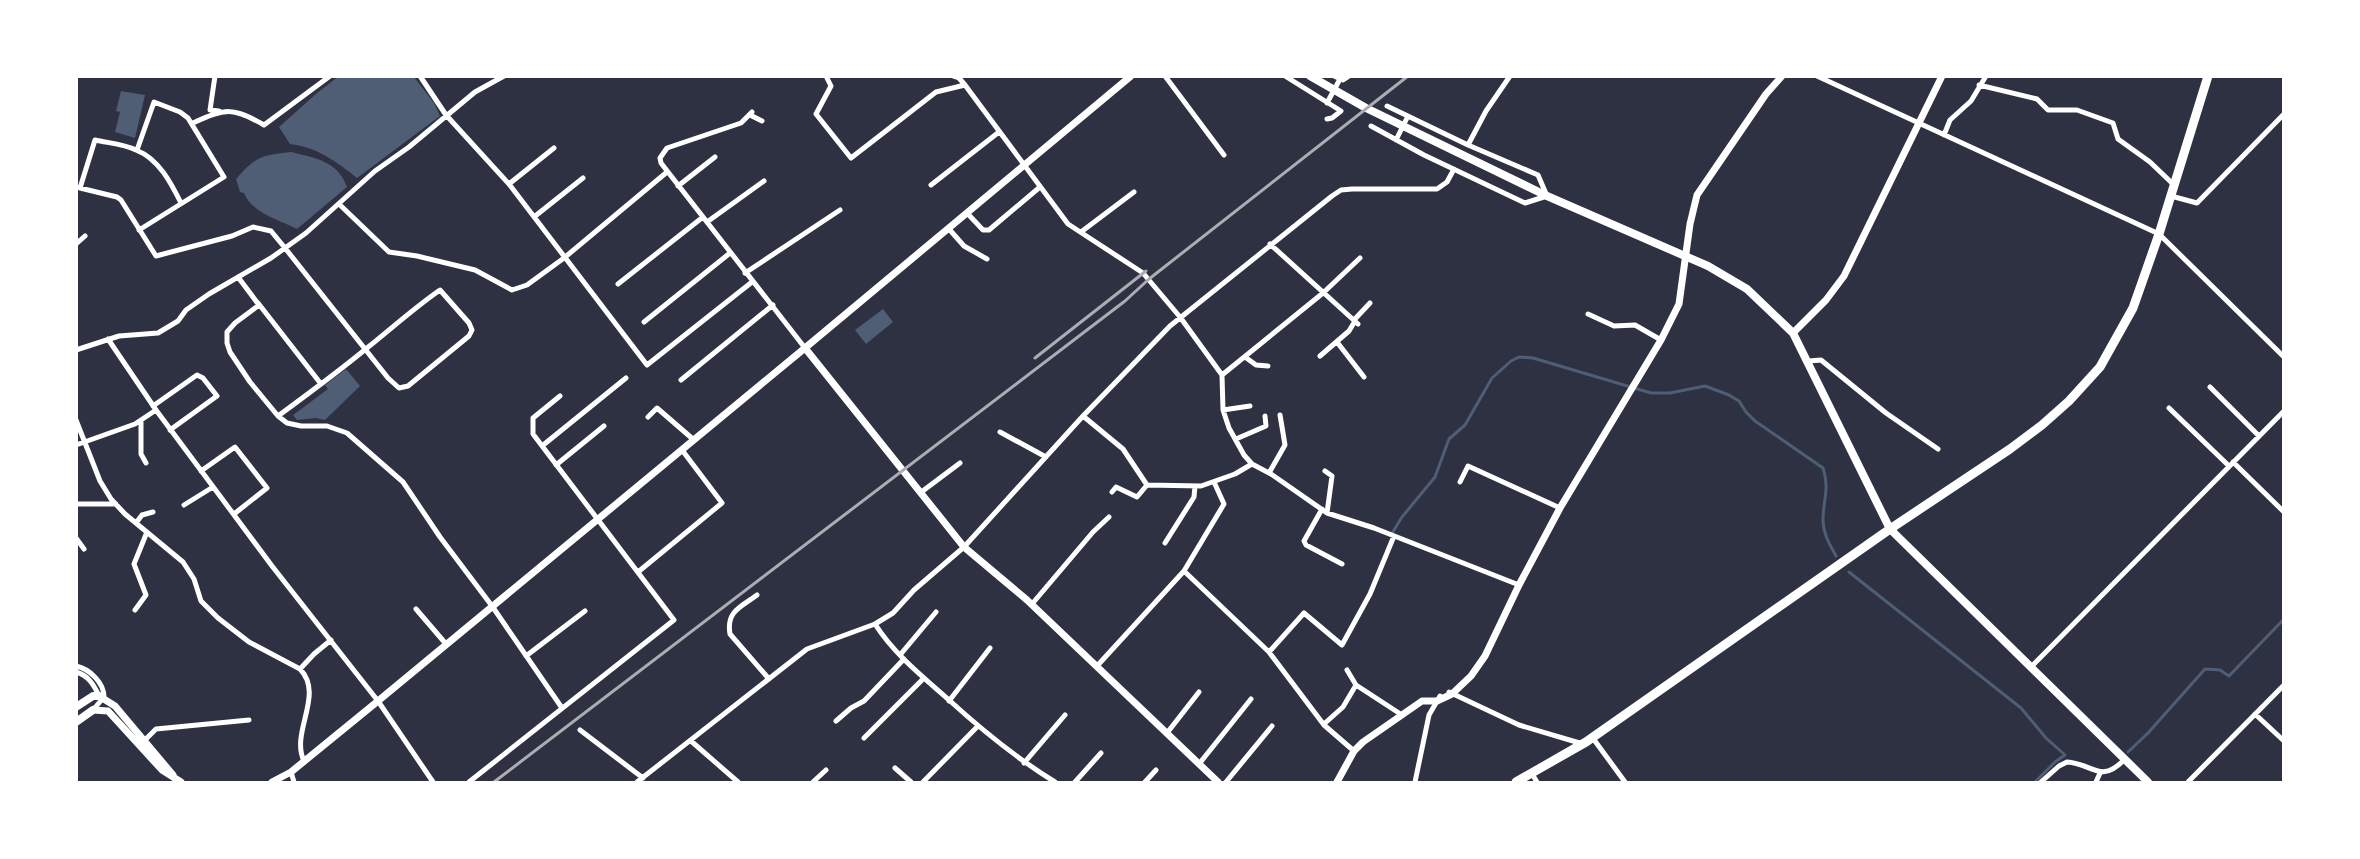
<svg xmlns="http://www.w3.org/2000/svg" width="2360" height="859" viewBox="0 0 2360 859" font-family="Overpass,sans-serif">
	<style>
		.water { fill: #4f5d75 }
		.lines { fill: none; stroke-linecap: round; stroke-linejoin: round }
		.stream { stroke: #4f5d75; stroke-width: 3 }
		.minor { stroke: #fff; stroke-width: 5 }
		.tertiary { stroke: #fff; stroke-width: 7 }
		.secondary { stroke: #fff; stroke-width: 8 }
		.trunk { stroke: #fff; stroke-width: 9 }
		.rail { stroke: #abadb3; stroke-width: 3 }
	</style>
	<rect width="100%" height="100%" fill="#2d3142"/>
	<path class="water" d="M339 76 414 77 434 103 440 116 357 178C337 162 317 147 290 144L279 127 317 93Z
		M121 91 145 95 135 138 115 132 120 112 116 111Z
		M291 152C315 158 338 161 347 187L297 229C279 220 252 213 244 193L240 192 236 179C255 157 261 155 291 152Z
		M883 309 893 322 866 344 855 330Z
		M346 369 360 386 325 420 316 418 297 420 293 415 328 389 325 385Z"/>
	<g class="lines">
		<path class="stream" d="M1391 535 1402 517 1435 477 1449 439 1465 425 1492 378 1511 361 1519 357 1533 358 1651 393H1670L1705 386 1729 395 1739 401 1746 412 1755 421 1823 468C1830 489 1823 500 1823 520 1823 534 1830 545 1836 556
			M1849 572 2021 708 2046 738 2065 755 2055 762 2035 782
			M2128 752 2148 733 2205 669 2220 670 2229 676 2284 619"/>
		<path class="minor" d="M215 76 210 110 219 111
			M420 76 446 115 509 184 647 365 752 282
			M826 76 831 86 816 114 851 158 936 92 965 85
			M953 76 959 78 965 85 1068 224 1143 273 1180 317 1222 375 1223 410 1229 428 1244 455 1252 464 1271 474 1327 513 1374 528 1519 585
			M1165 76 1224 155
			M1285 76 1341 111 1332 118 1327 119
			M1334 76 1343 80 1349 76
			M1817 76 2159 234 2284 357
			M1979 85 2037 99 2048 110H2077L2113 123 2118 139 2150 162 2174 185
			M1327 103 1340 79
			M1387 106 1468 145
			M752 112 741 123 667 148 660 158 661 163 805 348
			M750 115 762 121
			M193 123C226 108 233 107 264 125L330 76
			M1371 126 1424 155 1525 203 1547 196 1538 175 1468 145 1486 111 1510 76
			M1944 135 1950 120 1971 101 1986 76
			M1396 140 1408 116
			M137 150 154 102 180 112 188 118 224 177 139 230
			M509 184 554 148
			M931 185 999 132
			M678 186 715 157
			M2171 196 2197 203 2284 114
			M181 203C171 183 159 159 136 150 124 144 108 143 95 140L80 188 117 197 121 200 156 256 232 236 253 227 271 231 285 248 388 378 399 388 408 386 469 336 472 330 469 323 440 290C414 308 391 329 367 348 338 372 308 394 278 416
			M339 204 389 252 417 256 475 270 512 290 527 285 564 258 667 172
			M967 213 983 230H989L1040 187
			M534 217 583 178
			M707 222 764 181
			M949 229 964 246 987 259
			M1081 232 1134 192
			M76 244 85 236
			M1270 244 1358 324
			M745 273 840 210
			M238 277 259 305 235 323 227 332V343L230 352 250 382 278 416 287 423 301 426H327L347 433 403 482 440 537 492 606 562 708
			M618 284 703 217
			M258 303 321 384
			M1588 314 1614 326 1635 325 1661 340
			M1354 320 1370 303
			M644 322 730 253
			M108 339 156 410 272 566 378 701 433 782
			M1337 342 1364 377
			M76 350 119 336 158 333 178 321 186 310 209 294 271 258 306 233 375 171 409 147 475 92 504 76
			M1320 356 1349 331 1355 321
			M1245 357 1256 365 1268 366
			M1809 361 1821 360 1886 413 1938 449
			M1222 375 1323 293 1360 258
			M681 380 773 305
			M2210 387 2259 436
			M153 406 197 375 203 378 217 396 170 430
			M2169 408 2229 466
			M1223 410 1250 406
			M1083 416 1123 449 1147 485 1201 486 1235 474 1252 464
			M648 417 657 408 694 440
			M76 420 100 481 111 499 125 514 183 562 194 579 201 601 218 618 249 642 300 669C325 695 290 732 304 761
			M141 420V454L146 463
			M1000 432 1046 457
			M1236 439 1266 426 1265 416
			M76 445 135 424 156 410
			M542 446 626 378
			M2233 462 2284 512
			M556 465 604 426
			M201 471 235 447 267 488 234 514
			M1325 471 1332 476 1327 513
			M1269 473 1285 445 1280 415
			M1460 482 1468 466 1560 508
			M1112 492 1116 487 1137 497 1147 485
			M920 493 960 463
			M76 504H116
			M184 505 213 487
			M1322 509 1304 541 1306 545 1342 564
			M136 523 142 515 153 512
			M76 538 84 549
			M1165 543 1194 497 1195 486
			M1184 571 1269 652 1324 725 1354 751
			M638 572 722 503 682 450
			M757 595C741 607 726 611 730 634L769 679
			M1032 604 1093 532 1109 517
			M416 609 446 644
			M135 610 146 595 134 564 147 532
			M875 624C894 654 923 677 949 700 983 731 1016 758 1055 782
			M1269 652 1304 613 1342 645 1370 594 1394 536
			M900 655 936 612
			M526 656 585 611
			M76 666C90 669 104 683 104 697L93 710
			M1097 666 1184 571 1224 504 1214 482
			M2030 668 2284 411
			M300 669 314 654 331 640
			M1347 670 1356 685 1402 715
			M76 672C88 675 94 685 99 696
			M1449 692 1519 725 1583 744
			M949 701 990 648
			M2255 714 2284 741
			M836 721 851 708 864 701 904 659
			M1324 724 1343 707 1356 685
			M580 730 643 778
			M1167 733 1199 692
			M1592 737 1625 782
			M864 738 923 679
			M144 741 156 729 249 720
			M691 741 738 782
			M1024 763 1065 715
			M1199 764 1251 699
			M895 768 911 782
			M291 772 294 782
			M1532 774 1537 782
			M469 782 674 620 533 434V418L560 396
			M637 782 807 649 875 624 893 613 914 590 964 547 1083 416 1170 326 1332 196 1341 190 1352 189H1437L1447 182 1454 169
			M813 782 826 770
			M923 782 977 727
			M1075 782 1101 753
			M1145 782 1156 770
			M1226 782 1272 726
			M1415 782 1429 715 1440 696
			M2041 782 2059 766 2067 762C2094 764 2100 784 2124 760
			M2096 782 2100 773
			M2188 782 2284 685"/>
		<path class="tertiary" d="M1131 76 805 348 964 547 1027 600 1218 782
			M1793 333 1826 300 1844 276 1942 76
			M99 696 115 706 173 775
			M93 710 108 711 162 770 181 782
			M272 782 291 772 378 701 805 348
			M1337 782 1354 751 1363 742 1422 701H1437L1452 694 1471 676 1485 656 1519 585 1560 508 1661 340 1679 304 1690 224 1697 195 1766 94 1782 76"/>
		<path class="secondary" d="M1310 76 1366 108 1547 196 1708 266 1747 289 1793 333 1890 529 2148 782
			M76 707 93 696H99
			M76 722 93 710"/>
		<path class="trunk" d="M1516 782 1586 742 1890 529 2010 449 2042 425 2069 401 2100 367 2133 308 2159 234 2208 76"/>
		<path class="rail" d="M1035 358 1146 271
			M494 782 1125 301 1149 279 1408 76"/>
	</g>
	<rect width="2360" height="859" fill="none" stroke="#ffffff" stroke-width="156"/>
</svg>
